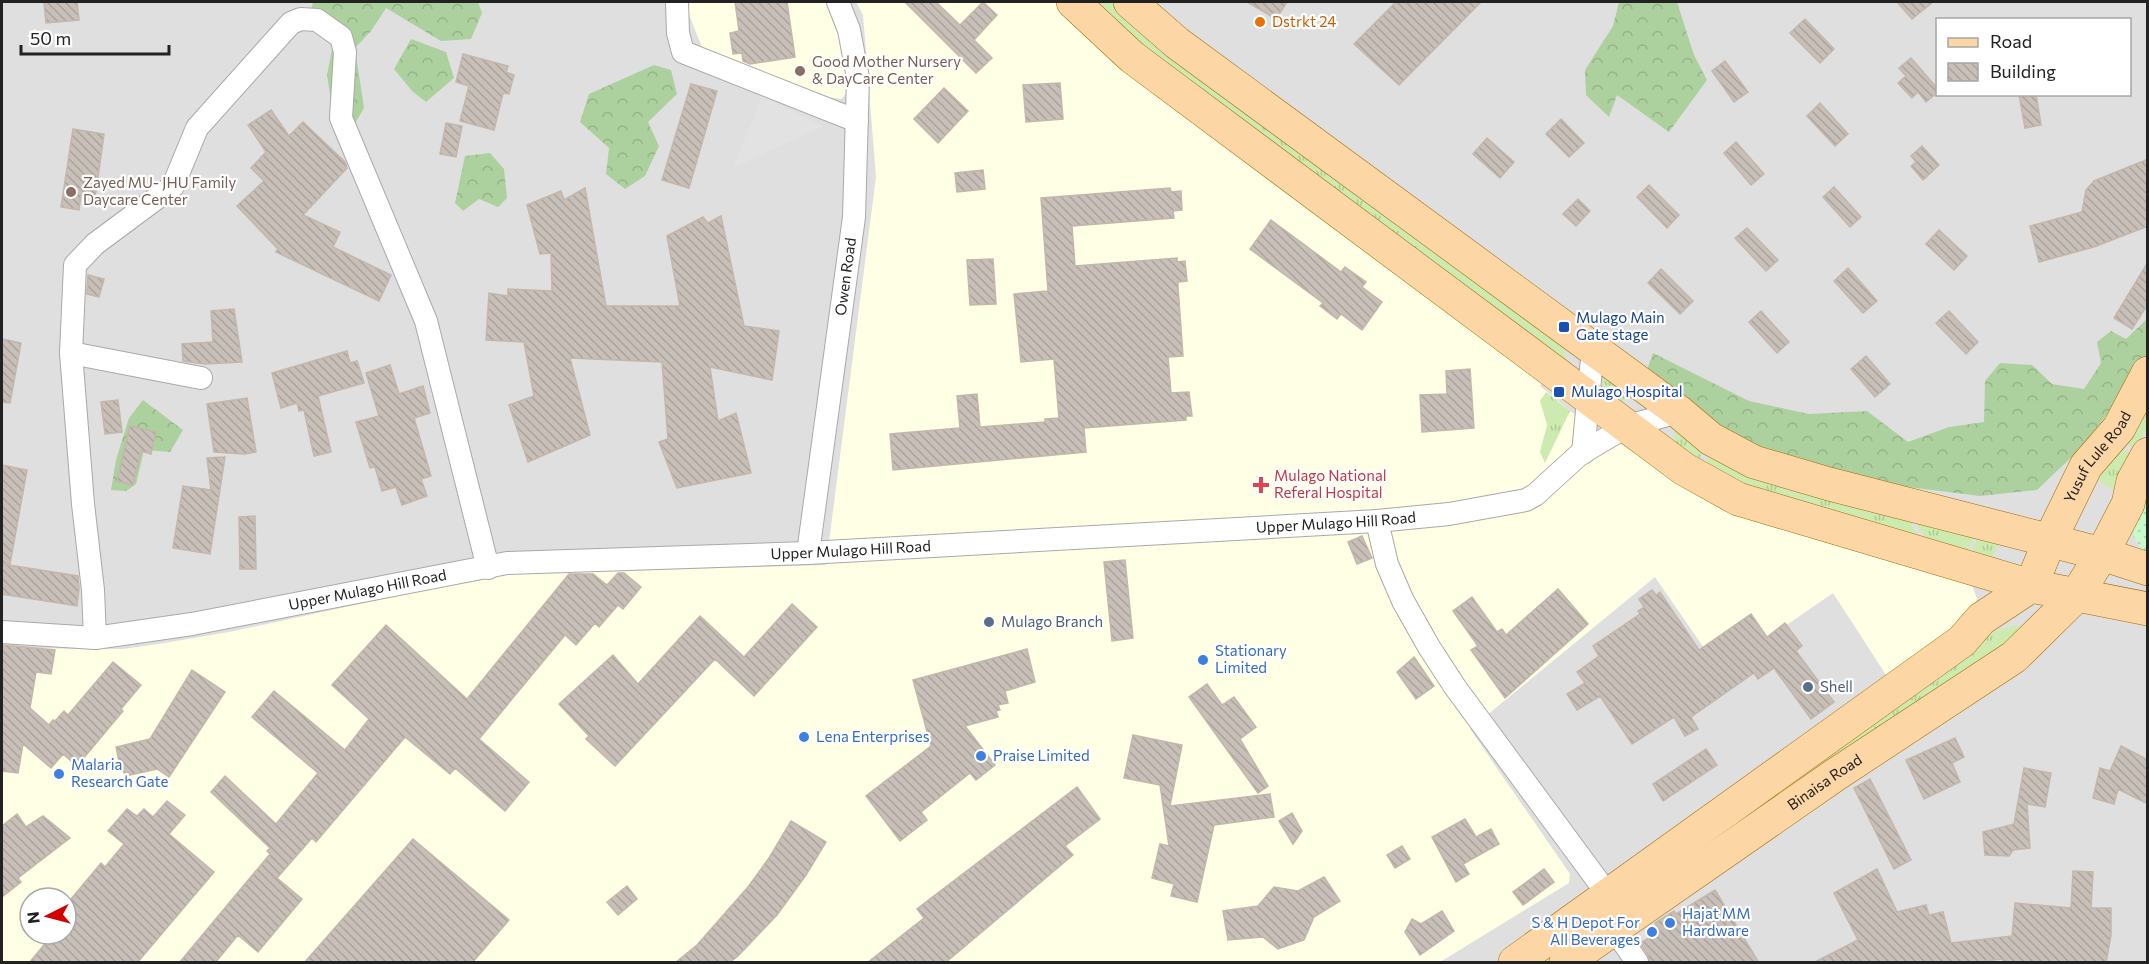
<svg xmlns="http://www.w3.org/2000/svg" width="2149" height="964" viewBox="0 0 2149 964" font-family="Commissioner,sans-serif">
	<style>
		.residential { fill: #e0dfdf; fill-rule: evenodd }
		.education { fill: #ffffe5; fill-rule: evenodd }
		.grass { fill: url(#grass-tufts) }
		.forest { fill: url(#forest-crowns) }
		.park { fill: url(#park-dots) }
		.parking { fill: #e2e2e2 }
		.building { fill: url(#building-back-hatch); stroke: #c4b6ab; stroke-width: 1.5 }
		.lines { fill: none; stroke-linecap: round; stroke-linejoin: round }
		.minor-casing { stroke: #a9a9a9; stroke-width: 24 }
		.primary-casing { stroke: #a06b00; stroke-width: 34 }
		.minor { stroke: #fff; stroke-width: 22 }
		.primary { stroke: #fcd6a4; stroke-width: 33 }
		.food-dot { fill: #e8710a; stroke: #fff; stroke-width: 2 }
		.education-dot { fill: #8d6e63; stroke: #fff; stroke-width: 2 }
		.transit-dot { fill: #1a4fb4; stroke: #fff; stroke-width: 2 }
		.health-dot { fill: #e0444e; stroke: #fff; stroke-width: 2 }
		.service-dot { fill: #5c6f8a; stroke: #fff; stroke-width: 2 }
		.shop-dot { fill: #3f7fe0; stroke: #fff; stroke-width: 2 }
		.labels { text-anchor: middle; stroke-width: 4.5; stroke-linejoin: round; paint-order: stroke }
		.food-label { font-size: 15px; fill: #c56008; stroke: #fff; text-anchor: start }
		.education-label { font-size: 15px; fill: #785e54; stroke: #fff; text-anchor: start }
		.street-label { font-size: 15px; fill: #222; stroke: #fff }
		.transit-label { font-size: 15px; fill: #164399; stroke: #fff; text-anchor: start }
		.health-label { font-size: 15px; fill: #be3a42; stroke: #fff; text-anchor: start }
		.service-label { font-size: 15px; fill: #4e5e75; stroke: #fff; text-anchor: start }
		.shop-label { font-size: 15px; fill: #366cbe; stroke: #fff; text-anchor: start }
	</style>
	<defs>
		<pattern id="grass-tufts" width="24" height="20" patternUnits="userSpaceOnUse" patternTransform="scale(1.5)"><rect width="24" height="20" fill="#cdebb0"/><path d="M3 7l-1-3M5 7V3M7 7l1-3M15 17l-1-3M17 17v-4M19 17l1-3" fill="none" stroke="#b0c997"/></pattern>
		<pattern id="forest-crowns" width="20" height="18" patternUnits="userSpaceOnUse" patternTransform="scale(1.5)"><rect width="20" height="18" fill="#add19e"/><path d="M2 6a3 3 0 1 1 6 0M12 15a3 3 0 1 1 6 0" fill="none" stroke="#95b388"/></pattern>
		<pattern id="park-dots" width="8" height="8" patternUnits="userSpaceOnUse" patternTransform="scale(1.5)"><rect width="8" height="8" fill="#c8facc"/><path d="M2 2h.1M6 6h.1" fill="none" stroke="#acd6af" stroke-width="1.8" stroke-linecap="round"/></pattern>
		<pattern id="building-back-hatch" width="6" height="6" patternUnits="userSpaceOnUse" patternTransform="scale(1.5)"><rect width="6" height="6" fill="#c7bfb8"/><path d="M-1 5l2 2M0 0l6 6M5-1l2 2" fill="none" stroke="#aba49e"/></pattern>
	</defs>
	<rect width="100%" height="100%" fill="#f2efe9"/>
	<path class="residential" d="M2 2H2147V962H2ZM1938 20H2130V94H1938ZM30 898H66V934H30Z"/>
	<path class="education" d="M686 2H828L840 24 848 92 841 99 810 94 703 50 688 12Z
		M856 2H1060L1549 374 1540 386 1570 411 1659 469 1970 579 1977 599 1968 625 1890 681 1833 593 1720 671 1655 577 1470 729 1570 874 1569 883 1440 962H2V648L123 649 158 644 229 632 499 574 826 565 876 177 863 15ZM30 898H66V934H30Z"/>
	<path class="grass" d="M1098 2H1116L1561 340 1569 369 1153 52 1122 26Z
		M1606 376 1629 393 1622 402C1614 396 1600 389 1601 378Z
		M1546 392 1570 411 1545 463 1540 452 1547 425 1540 401Z
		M2147 396V428L2137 449 2123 442Z
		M1678 428 1707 448 1697 461 1675 442 1674 431Z
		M2119 447 2130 453 2117 489H2111L2093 477Z
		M1712 454 1908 517 1918 537 1762 494 1701 467Z
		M1914 519 1976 533 1966 556 1926 540Z
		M2005 531 1990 563 1970 556 1980 532Z
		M2016 625 2025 631 1649 890 1549 962H1528L1983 635Z"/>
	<path class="forest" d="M313 2H478L482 13 471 39 441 41 386 8 371 31 355 48 364 108 354 125 334 120 327 75 333 44 308 25Z
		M1619 2H1677L1694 55 1707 80 1669 132 1617 95 1609 117 1586 95 1585 70 1613 26Z
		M411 39 446 52 454 78 426 102 412 91 394 69Z
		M654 65 671 70 677 94 648 122 659 146 645 176 625 189 606 174 609 148 580 122 589 94Z
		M490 153 504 169 507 198 498 207 479 199 463 211 455 203 465 156Z
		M2147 319V355L2129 386 2079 450 2037 490 1980 496 1876 483 1804 465 1704 424 1647 370 1653 353 1749 401 1809 414 1867 411 1908 442 1949 427 1984 422 1985 381 2000 363 2032 365 2052 384 2084 389 2101 363 2097 342 2111 331 2126 339Z
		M143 400 183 430 170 452 144 450 136 484 126 491 111 490 116 460 129 418Z"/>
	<path class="park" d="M2147 486V558L2133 536 2134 512Z"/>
	<path class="parking" d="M762 97 823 126 733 168Z"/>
	<path class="building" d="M44 2H77L79 20 46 23Z
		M735 2H787L795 57 750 64 743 61 742 53 733 54 730 33 739 31Z
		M905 2H936L960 25 983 2 997 15 974 40 992 58 976 73Z
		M1247 2H1287L1276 19Z
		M1396 2H1481L1399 85 1354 44Z
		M1897 2H1933L1912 19Z
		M1805 19 1834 49 1820 63 1790 33Z
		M463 54 508 66 506 72 514 75 509 94 503 93 494 130 460 121 469 86 456 82Z
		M1911 58 1938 89V92L1926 102 1918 92 1912 98 1898 83 1906 76 1899 68Z
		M1725 61 1748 92 1734 102 1712 71Z
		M1060 83 1063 119 1026 122 1023 85Z
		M691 84 717 91 689 188 662 180Z
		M944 88 968 111 938 143 914 119Z
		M2019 94H2036L2041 125 2025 128Z
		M1820 103 1848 134 1835 146 1807 116Z
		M271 110 289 136 303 122 345 162 347 168 303 215 340 232 333 247 391 275 379 301 276 252 278 249 237 206 264 181 251 168 266 152 248 125Z
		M1561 119 1584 143 1569 157 1546 134Z
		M446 123 462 126 456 157 440 154Z
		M73 129 104 134 95 198 81 195 79 210 61 207Z
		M1487 138 1514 162 1500 178 1473 154Z
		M1736 142 1764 174 1751 185 1724 153Z
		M1922 146 1939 165 1923 180 1911 166 1916 162 1911 156Z
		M2148 159V226L2094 247 2039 262 2030 226 2082 212 2086 190 2094 181Z
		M983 170 985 189 957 192 955 173Z
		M1649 185 1679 215 1667 228 1637 197Z
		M1834 187 1861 217 1850 227 1823 197Z
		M585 188 606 306H680L667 236 703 217 708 223 721 216 744 326 779 331 772 380 710 367 718 421 736 413 751 473 677 488 659 442 668 439 662 362 570 358 590 435 528 462 509 405 534 396 524 342 486 340 489 293 508 296V289L552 291 551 253 540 254 527 205 561 191 564 200Z
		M1170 188 1171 192 1181 191 1182 210 1173 211 1174 218 1072 226 1075 266 1177 258V262L1185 261 1187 281 1178 282V287L1183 356 1168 357 1171 393 1189 392 1192 416H1186V420L1084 428 1086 452 893 470 890 434 960 428 957 396 977 394 980 427 1045 422V419L1059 418 1054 359 1021 362 1014 294 1048 291 1041 198Z
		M1578 199 1590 211 1576 226 1563 214Z
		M1271 220 1341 272 1345 267 1366 282 1362 287 1382 302 1362 330 1341 314 1337 319 1320 306 1323 303 1250 249Z
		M1747 228 1778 260 1766 271 1735 238Z
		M1939 230 1967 256 1954 270 1926 244Z
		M993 259 996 304 970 305 967 260Z
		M2148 262V304L2132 329 2114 318Z
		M1848 268 1877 301 1863 313 1834 281Z
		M1661 269 1693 301 1680 314 1648 283Z
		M88 275 104 279 99 297 87 294Z
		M234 309 242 362 205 364 183 361 182 344 213 342 211 311Z
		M1761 311 1789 342 1777 353 1749 322Z
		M1949 311 1978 342 1966 354 1936 323Z
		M2 339 21 343 10 403 2 402Z
		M347 351 350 363 357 361 364 383 318 396 331 452 314 456 304 410 299 411 297 403 281 408 272 373Z
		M1866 356 1890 384 1875 397 1851 369Z
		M390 365 399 394 423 386 430 413 414 418 431 476 421 479 427 496 402 505 396 487 382 491 375 467 370 468 356 422 379 416 366 373Z
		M1470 369 1474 428 1422 432 1420 395 1447 394 1446 371Z
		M247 398 256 452 245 454 214 452 207 404Z
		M118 400 122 432 105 434 101 402Z
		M130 426 156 432 151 454 141 451 133 485 117 481Z
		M225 457 210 554 173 548 183 486 211 490 207 458Z
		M2 465 27 470 10 564 2 563Z
		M255 516 256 569H240L239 517Z
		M1362 536 1372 558 1357 564 1348 542Z
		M1125 560 1133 638 1112 641 1104 562Z
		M2 564 78 576 79 589 77 606 2 594Z
		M618 573H624L641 587 623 609 618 605 599 627 595 623 576 645 565 635 479 739 529 782 505 811 455 768 450 774 405 737 316 842 312 838 277 878 302 899 258 952 238 935 215 963H179L270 854 267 851 270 848 211 792 225 776 276 824 318 773 252 717 274 691 345 750 369 719 332 685 386 625 467 699 569 574H593L607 585Z
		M1558 589 1588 624 1505 698 1471 650 1478 646 1453 611 1472 597 1497 632 1502 629 1506 635Z
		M1652 590 1656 595 1660 592 1699 650 1751 614 1767 637 1785 623 1802 646 1796 651 1834 702 1811 719 1774 668 1758 679 1754 673 1691 717 1698 729 1685 736 1674 717 1632 744 1600 696 1577 710 1567 694 1585 683 1577 672 1599 656 1593 646 1640 614 1638 611 1644 607 1639 599Z
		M792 604 817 627 754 696 715 659 615 766 586 739 589 736 559 704 613 655 638 684 700 616 744 657Z
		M2 645 55 650 51 674 36 672 30 708 49 725 53 720 55 721 64 711 68 715 113 662 141 685 121 709 123 711 77 766 63 754 51 768 23 744 18 773 2 771Z
		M1027 649 1035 682 1005 691 1008 703 998 705 1000 710 996 711 998 717 965 726 995 765 976 780 970 773 921 812 927 820 900 841 866 796 931 746 913 680Z
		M1414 657 1434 686 1416 699 1397 672Z
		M192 670 225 692 169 777 157 769 126 776 120 766 116 747 150 739Z
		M1207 684 1222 705 1234 697 1256 727 1240 739 1268 786 1258 793 1189 697Z
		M1133 735 1182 745 1170 806 1270 794 1274 817 1214 825 1197 902 1171 896 1174 884 1152 878 1160 844 1169 846 1160 785 1124 778Z
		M1955 738 1964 757 1952 763 1960 782 1924 799 1906 760Z
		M2121 746 2148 760V804L2118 789 2114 804 2093 798 2100 768 2110 771Z
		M1706 749 1717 765 1663 801 1653 784Z
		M2024 768 2051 773 2045 807 2027 804 2030 848 2013 850 2009 856 1985 855 1983 832 2014 824Z
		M1870 779 1911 860 1894 869 1854 788Z
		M1077 787 1100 819 1065 846 1073 855 945 963H867L924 918 917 909Z
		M167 801 185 815 169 834 214 872 137 963H29L53 934H66V905L101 863 105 867 124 844 108 831 127 809 137 816 144 809 153 817Z
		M1292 813 1302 831 1293 844 1279 821Z
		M17 814 26 827 43 816 70 838 18 878 21 882 2 897V826Z
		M1465 819 1476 837 1491 829 1499 844 1463 864 1469 874 1456 882 1432 837Z
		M791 821 826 842 806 875 777 915 738 956 729 963H675L697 945 748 887 769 858Z
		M413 839 509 920 472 963H304Z
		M1402 846 1410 859 1395 868 1387 855Z
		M1544 869 1554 882 1523 905 1513 892Z
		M1877 869 1897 912 1926 905 1929 915 1943 912 1951 943 2012 936 2015 903 2071 908 2073 871 2093 872 2091 908H2111V935L2106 963H2003V959L1968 963H1813L1858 940 1834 893Z
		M1324 877 1340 901 1314 917 1304 940 1278 949 1263 937 1228 940 1223 911 1258 906 1274 887 1298 891Z
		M627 886 637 899 618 915 607 902Z
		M1715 890 1759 963H1650L1648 955 1640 943 1660 932 1655 923 1674 911 1676 914Z
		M1442 911 1454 931 1420 955 1405 932 1412 919 1421 924Z"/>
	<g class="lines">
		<defs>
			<g id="minor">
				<path d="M677 2 678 33 683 52 857 121"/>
				<path d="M71 353 201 378"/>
				<path d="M1583 453 1593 348"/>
				<path d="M1377 521 1387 564 1403 601 1429 647 1455 687 1609 896"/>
				<path id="s1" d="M808 553 854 217 858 78 849 30 838 2"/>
				<path id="s2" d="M2 632 95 638 192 624 507 563 808 553 1377 521 1449 514 1526 500 1535 495 1580 454 1627 426 1679 412"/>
				<path d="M95 638 93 590 83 504 71 353 75 265 95 244 173 186 197 128 291 23 301 19 317 20 341 37 345 52 341 118 426 321 488 568"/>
				<path d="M1614 929 1637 962"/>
			</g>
			<g id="primary">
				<path d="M1073 2 1132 57 1684 469 1738 499 2031 586 2148 609"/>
				<path d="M1130 2 1177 43 1679 412 1711 439 1754 462 1829 484 2102 554 2148 569"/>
				<path id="s3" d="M2031 586 2049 542 2086 466 2119 428 2148 373"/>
				<path d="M1515 962 1962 641 1981 619 2031 586"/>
				<path id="s4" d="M1566 962 1835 775 2014 657 2076 596 2102 554 2128 504 2133 481 2148 454"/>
			</g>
		</defs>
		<use href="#minor" class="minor-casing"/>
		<use href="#primary" class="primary-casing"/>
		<use href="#minor" class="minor"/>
		<use href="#primary" class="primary"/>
	</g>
	<circle class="food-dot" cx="1260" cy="22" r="6"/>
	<g class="education-dot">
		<circle cx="800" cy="71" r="6"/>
		<circle cx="71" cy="192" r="6"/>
	</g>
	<g class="transit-dot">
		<rect x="1558" y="321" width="12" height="12" rx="3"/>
		<rect x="1553" y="386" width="12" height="12" rx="3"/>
	</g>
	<path class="health-dot" d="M1258 476h6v6h6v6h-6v6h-6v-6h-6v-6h6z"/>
	<g class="service-dot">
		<circle cx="989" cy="622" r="6"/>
		<circle cx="1808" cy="687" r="6"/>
	</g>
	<g class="shop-dot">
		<circle cx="1203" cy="660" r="6"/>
		<circle cx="804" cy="737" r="6"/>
		<circle cx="981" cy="756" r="6"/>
		<circle cx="59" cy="774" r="6"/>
		<circle cx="1670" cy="923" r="6"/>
		<circle cx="1652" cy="932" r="6"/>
	</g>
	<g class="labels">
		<g class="food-label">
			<text x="1272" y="27">Dstrkt 24</text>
		</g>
		<g class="education-label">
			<text x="812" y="67">Good Mother Nursery<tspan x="812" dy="17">&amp; DayCare Center</tspan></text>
			<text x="83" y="188">Zayed MU- JHU Family<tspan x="83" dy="17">Daycare Center</tspan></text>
		</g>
		<g class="street-label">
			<text dy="5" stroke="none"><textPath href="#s1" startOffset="279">Owen Road</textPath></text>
			<text dy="5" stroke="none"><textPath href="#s3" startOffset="146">Yusuf Lule Road</textPath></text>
			<text dy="5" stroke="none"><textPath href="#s2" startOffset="1342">Upper Mulago Hill Road</textPath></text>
			<text dy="5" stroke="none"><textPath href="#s2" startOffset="856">Upper Mulago Hill Road</textPath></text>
			<text dy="5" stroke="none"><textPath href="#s2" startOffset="370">Upper Mulago Hill Road</textPath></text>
			<text dy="5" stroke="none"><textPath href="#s4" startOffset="315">Binaisa Road</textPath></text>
		</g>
		<g class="transit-label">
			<text x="1576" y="323">Mulago Main<tspan x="1576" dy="17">Gate stage</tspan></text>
			<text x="1571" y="397">Mulago Hospital</text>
		</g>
		<g class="health-label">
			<text x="1274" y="481">Mulago National<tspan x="1274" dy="17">Referal Hospital</tspan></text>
		</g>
		<g class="service-label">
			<text x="1001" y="627">Mulago Branch</text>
			<text x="1820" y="692">Shell</text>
		</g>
		<g class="shop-label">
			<text x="1215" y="656">Stationary<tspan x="1215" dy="17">Limited</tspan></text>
			<text x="816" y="742">Lena Enterprises</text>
			<text x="993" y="761">Praise Limited</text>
			<text x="71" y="770">Malaria<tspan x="71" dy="17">Research Gate</tspan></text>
			<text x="1682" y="919">Hajat MM<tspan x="1682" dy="17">Hardware</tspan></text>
			<text x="1640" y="928" text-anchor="end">S &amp; H Depot For<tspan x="1640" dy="17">All Beverages</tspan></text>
		</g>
	</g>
	<rect width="2149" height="964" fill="none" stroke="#222222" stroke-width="6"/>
	<rect x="1936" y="18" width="195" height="78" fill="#ffffff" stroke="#a7a7a7" stroke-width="1.5"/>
	<rect x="1948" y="38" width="30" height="9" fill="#fcd6a4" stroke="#a7a7a7" stroke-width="1.5"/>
	<text x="1990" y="48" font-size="18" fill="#222222">Road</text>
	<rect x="1948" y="63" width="30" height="18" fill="url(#building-back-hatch)" stroke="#a7a7a7" stroke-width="1.5"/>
	<text x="1990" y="78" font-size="18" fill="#222222">Building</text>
	<g transform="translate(48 916) rotate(264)"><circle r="28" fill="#ffffff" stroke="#a7a7a7" stroke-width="1.5"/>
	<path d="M0-4.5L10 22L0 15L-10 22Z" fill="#d40000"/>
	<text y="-9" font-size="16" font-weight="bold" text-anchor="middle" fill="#222222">N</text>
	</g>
	<path d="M21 45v9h148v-9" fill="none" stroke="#222222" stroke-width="3"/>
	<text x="30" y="45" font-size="18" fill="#222222" stroke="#ffffff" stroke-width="4.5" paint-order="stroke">50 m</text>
</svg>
